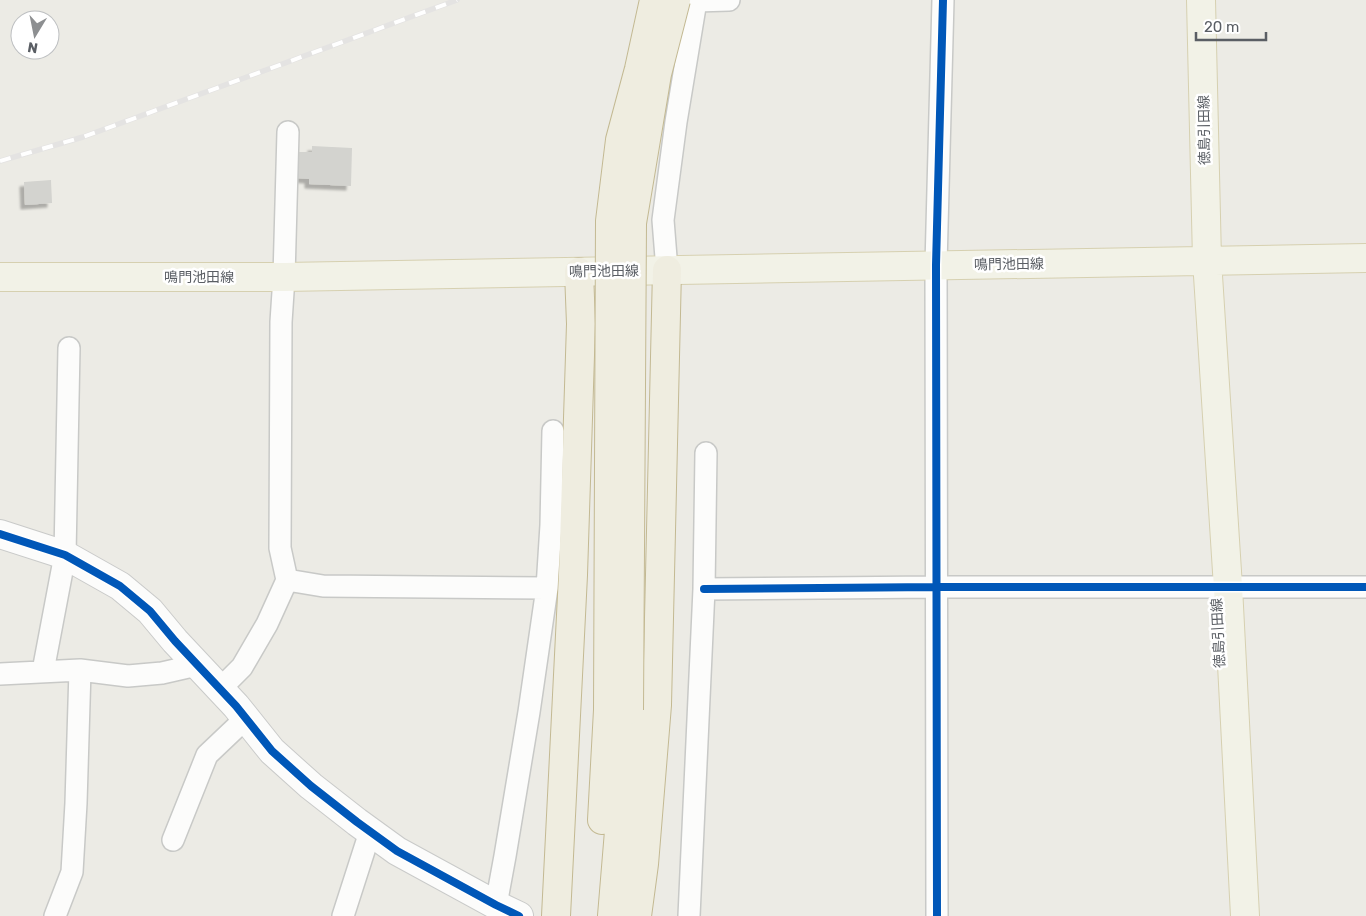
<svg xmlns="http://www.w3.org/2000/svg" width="1366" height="916" viewBox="0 0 1366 916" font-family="Rubik,'Noto Sans JP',sans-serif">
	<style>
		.building { fill: #d3d3cf; filter: url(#shadow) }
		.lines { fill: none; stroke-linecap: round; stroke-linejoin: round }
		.street-casing { stroke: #c8c9c7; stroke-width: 24 }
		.secondary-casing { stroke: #c9cac9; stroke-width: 30 }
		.primary-casing { stroke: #d6d0b0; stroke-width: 30 }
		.highway-casing { stroke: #c3b992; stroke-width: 30 }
		.street { stroke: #fcfcfb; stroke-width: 21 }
		.secondary { stroke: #fcfcfb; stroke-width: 28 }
		.primary { stroke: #f2f2e7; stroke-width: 28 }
		.highway { stroke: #efede0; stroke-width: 28 }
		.rail-casing { stroke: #e4e3e2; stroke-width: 5.5 }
		.rail { stroke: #fff; stroke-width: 4; stroke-dasharray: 11; stroke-linecap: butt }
		.highway-bridge-casing { stroke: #c3b992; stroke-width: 30; stroke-linecap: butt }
		.highway-bridge { stroke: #efede0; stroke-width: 28 }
		.cycleway-casing { stroke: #fff; stroke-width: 11 }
		.cycleway { stroke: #0057b8; stroke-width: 8 }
		.labels { text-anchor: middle; stroke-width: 5; stroke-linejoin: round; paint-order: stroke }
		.street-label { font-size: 14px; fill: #5a5e64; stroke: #fff }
	</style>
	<defs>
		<filter id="shadow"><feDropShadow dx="-4.5" dy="4.5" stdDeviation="1" flood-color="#0004"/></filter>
	</defs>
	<rect width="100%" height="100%" fill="#ecebe5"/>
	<path class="building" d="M312 146 352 148 351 186 309 184V179L296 178 297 152H312Z
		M51 180 52 203 25 205 24 182Z"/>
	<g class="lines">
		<defs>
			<path id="street" d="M667 270 663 220 676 122 696 1 729 0
				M287 580 323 586 547 588
				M704 589 936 587H1366
				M43 671 65 555 69 348
				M0 674 80 670 128 676 162 673 197 665
				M220 689 242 667 267 624 287 580 280 548 281 322 284 277 288 132
				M173 840 207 755 246 718
				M496 905 505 856 529 712 547 588 551 525 553 431
				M55 916 72 872 76 803 80 670
				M343 916 370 832
				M689 916 704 589 706 453
				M937 916 936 265 943 0"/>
			<path id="secondary" d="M0 534 65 555 120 586 150 611 175 641 236 706 272 751 311 786 357 822 397 851 496 905 519 916"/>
			<path id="primary" d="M1201 0 1207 260 1228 587 1245 916
				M0 277H284L1366 258"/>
			<path id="highway" d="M602 820 608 710
				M556 916 573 575 581 324 579 272
				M612 916 629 710
				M637 916 644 864 657 705 667 270"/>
		</defs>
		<use href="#street" class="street-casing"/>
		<use href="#secondary" class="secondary-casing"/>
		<use href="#primary" class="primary-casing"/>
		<use href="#highway" class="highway-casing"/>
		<use href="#street" class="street"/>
		<use href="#secondary" class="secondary"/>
		<use href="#primary" class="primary"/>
		<use href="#highway" class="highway"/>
		<defs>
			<path id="rail" d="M0 161 83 137 457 0"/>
		</defs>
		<use href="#rail" class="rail-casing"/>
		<use href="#rail" class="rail"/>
		<defs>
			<path id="highway-bridge" d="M608 710 610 221 620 140 639 69 654 0
				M629 710 632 223 657 74 676 0"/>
		</defs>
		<use href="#highway-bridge" class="highway-bridge-casing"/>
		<use href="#highway-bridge" class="highway-bridge"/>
		<defs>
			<path id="cycleway" d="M0 534 65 555 120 586 150 611 175 641 236 706 272 751 311 786 357 822 397 851 496 905 519 916
				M704 589 936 587H1366
				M937 916 936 265 943 0"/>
		</defs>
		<use href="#cycleway" class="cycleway-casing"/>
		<use href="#cycleway" class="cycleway"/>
	</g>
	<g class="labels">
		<g class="street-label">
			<text transform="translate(1204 130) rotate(-91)" y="5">徳島引田線</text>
			<text transform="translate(1009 264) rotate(-1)" y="5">鳴門池田線</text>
			<text transform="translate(604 271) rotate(-1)" y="5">鳴門池田線</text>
			<text x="199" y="282">鳴門池田線</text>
			<text transform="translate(1218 633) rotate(-93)" y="5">徳島引田線</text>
		</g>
	</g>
	<g transform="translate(35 35) rotate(190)"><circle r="24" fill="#ffffff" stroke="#bdbfc1"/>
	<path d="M0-4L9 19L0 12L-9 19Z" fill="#8d8f91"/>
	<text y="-8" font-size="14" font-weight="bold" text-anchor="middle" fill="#5a5e64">N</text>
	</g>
	<path d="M1196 32v8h70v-8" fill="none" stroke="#5a5e64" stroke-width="2.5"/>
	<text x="1204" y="32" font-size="15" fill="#5a5e64" stroke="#ffffff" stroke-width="4" paint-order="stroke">20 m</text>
</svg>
